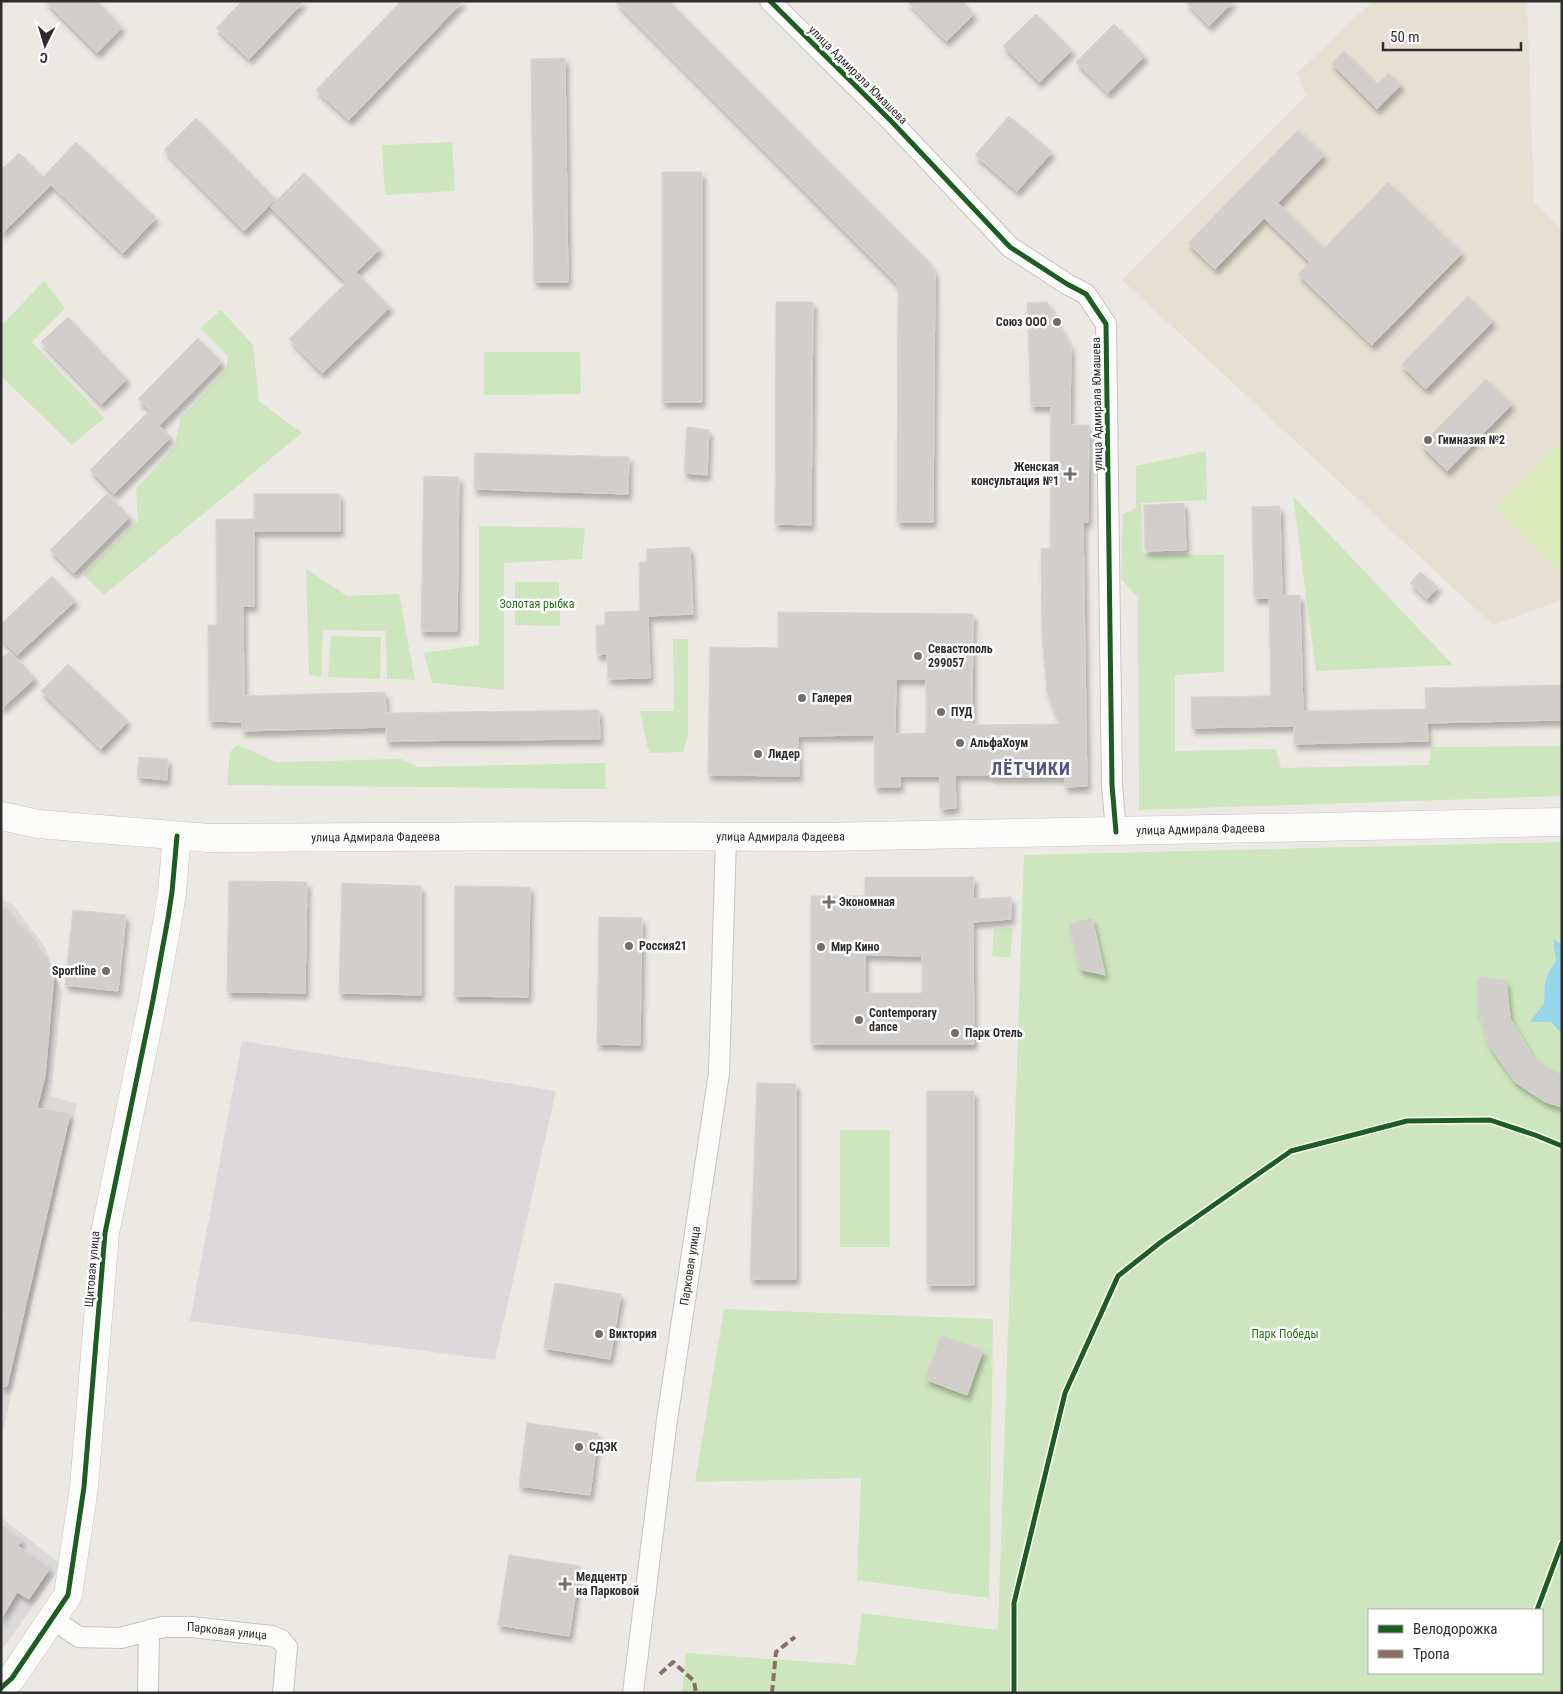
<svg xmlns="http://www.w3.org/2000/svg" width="1563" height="1694" viewBox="0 0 1563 1694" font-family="'Roboto Condensed',sans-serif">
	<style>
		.industrial { fill: #dcd9db }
		.education { fill: #e6e0d3 }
		.green { fill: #cee6be; fill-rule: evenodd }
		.pitch { fill: #d9eabb }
		.water { fill: #99d6ec }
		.building { fill: #d1cecb; stroke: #d7d4d0; fill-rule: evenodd; filter: url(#shadow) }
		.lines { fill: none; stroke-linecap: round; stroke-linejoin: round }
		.street-casing { stroke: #c5c4c5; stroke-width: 22 }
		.secondary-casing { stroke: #c5c4c5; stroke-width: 29 }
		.street { stroke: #fcfcfb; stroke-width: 20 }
		.secondary { stroke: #fcfcfb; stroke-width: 28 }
		.quiet { stroke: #8d6e63; stroke-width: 4; stroke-dasharray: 8 4; stroke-linecap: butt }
		.cycleway-casing { stroke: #fff; stroke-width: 8 }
		.cycleway { stroke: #1b5e20; stroke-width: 5 }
		.poi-dot { fill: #706f6e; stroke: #fff; stroke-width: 2 }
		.labels { text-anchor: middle; stroke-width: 5; stroke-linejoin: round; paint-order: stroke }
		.street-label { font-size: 12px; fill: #2e2e2e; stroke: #fff }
		.poi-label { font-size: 12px; font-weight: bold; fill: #2e2e2e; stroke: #fff; text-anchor: start }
		.park-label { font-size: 12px; fill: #2c6e1b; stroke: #fff }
		.district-label { font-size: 18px; font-weight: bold; letter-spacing: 1px; fill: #4d5680; stroke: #fff }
	</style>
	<defs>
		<filter id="shadow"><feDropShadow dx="3" dy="5.5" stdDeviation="2.5" flood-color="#0004"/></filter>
	</defs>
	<rect width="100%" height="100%" fill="#ece8e4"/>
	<path class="industrial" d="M1 899 13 905 45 947 62 993 51 1096 77 1104 1 1440Z
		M242 1041 556 1091 495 1360 190 1321Z
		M1 1517 62 1565 1 1651Z"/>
	<path class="education" d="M1373 1H1525L1527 3 1534 202 1562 230V600L1493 625 1122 280 1306 96 1297 73Z"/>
	<path class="green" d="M452 142 455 191 385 195 382 145Z
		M44 281 65 308 32 342 104 418 72 445 1 376V326Z
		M221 310 253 345 259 401 302 433 104 595 83 575 138 521 136 489 174 447 181 418 226 370 228 356 200 328Z
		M484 352H580L581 394 484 395Z
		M1206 451 1207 500 1141 503 1143 554 1224 555V672L1175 675V751L1276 749 1281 768 1429 765 1431 747 1561 746 1562 743V796L1139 810 1138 598 1121 579 1123 514 1136 508V466Z
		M1293 496 1453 665 1316 671Z
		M479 526 585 528 582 559 504 563V690L432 683 424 653 479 645Z
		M306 569 347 596 399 594 415 680 387 679 386 631 323 630 321 677 309 675Z
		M515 582H559L560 626 515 625Z
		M331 636 381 637 380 679 328 677Z
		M673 639H688V737L683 752 650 753 647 745 640 711H674Z
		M238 745 276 762 401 759 419 767 605 763 606 789 227 785 230 752Z
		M1562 842V1693H682L686 1653 855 1665 862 1613 998 1630 1024 855ZM1369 1610H1542V1673H1369Z
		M1013 928 1010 958 992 956 994 929Z
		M840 1130H890V1247H840Z
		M724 1309 993 1319 989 1598 857 1580 861 1478 695 1482Z"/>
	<path class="pitch" d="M1562 440V570L1559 572 1496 508Z"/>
	<path class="water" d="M1553 939 1562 944V1034L1551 1022H1530L1544 1003 1545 983 1549 972 1556 961Z"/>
	<path class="building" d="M45 1H97L122 27 97 53Z
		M242 1H304L249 59 216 28Z
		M401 1H463L349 120 316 90Z
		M615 1H669L927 260 935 273 933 522H897L898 285Z
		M907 1H962L974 14 946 41Z
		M1185 1H1234L1209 26Z
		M1036 14 1072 50 1039 82 1003 46Z
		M1114 24 1145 56 1108 93 1076 62Z
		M1344 51 1377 84 1389 73 1401 85 1377 109 1331 63Z
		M565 58 568 282H534L531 59Z
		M1009 116 1052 152 1017 191 975 155Z
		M196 118 276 199 244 231 164 150Z
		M1298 130 1324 155 1278 203 1324 248 1388 182 1462 253 1372 345 1298 274 1310 262 1264 218 1215 269 1188 243Z
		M76 142 156 218 123 253 43 177Z
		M19 153 51 185 1 234V170Z
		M662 172H702V402H662Z
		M304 173 380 249 356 272 390 307 322 373 289 339 346 283 270 207Z
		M1468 296 1493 321 1426 389 1401 365Z
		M776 302H813L811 525 775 524Z
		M1047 302 1071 349 1070 425H1089L1088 522H1083L1087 786 1065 787V777H990V775H955L956 808 940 809V776H900V787H875L874 735 798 736 799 776 708 775 710 647 778 648V612L973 614 972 725 1059 724 1047 692 1042 636 1041 548 1050 549 1051 406H1031L1027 303ZM896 679H926V733L895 734Z
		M68 317 127 379 101 404 41 342Z
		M198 338 222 362 159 426 171 437 114 494 90 470 150 410 138 399Z
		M1486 379 1512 404 1447 471 1421 445Z
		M687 427 709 430 707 475 684 473Z
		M475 453 629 457 628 494 474 489Z
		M424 476 459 477 457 631H421Z
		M107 494 130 517 74 573 50 550Z
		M254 494H340V531H254V606H243L244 696 385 692 386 713 599 710 600 739 387 741 386 727 242 731V722L209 721 208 625H217L216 519H254Z
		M1184 503 1186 550 1145 551 1144 505Z
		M1280 506 1282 596 1300 595 1303 711 1426 709 1425 688 1562 685V720L1427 723 1428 741 1294 744V726L1192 728 1191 697 1271 696 1269 598H1254L1252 507Z
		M690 547 693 614 648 616 650 678 608 679 607 654 597 655 596 625H605V612L640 611 639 562H647V549Z
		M1420 572 1438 587 1427 599 1410 583Z
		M52 576 75 601 17 655 1 639V624Z
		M10 651 35 678 1 709V658Z
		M68 664 128 721 101 749 41 691Z
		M139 757 168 759 167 780 137 777Z
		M865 877H974L973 899 1011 897V919L973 922 974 1044H811V896H865ZM865 955 922 956V993H865Z
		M229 881 307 882 305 993 227 992Z
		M342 883 421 886V995L339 993Z
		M455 886 530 887 528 997 454 996Z
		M1 906 24 930 54 975 45 1076 37 1108 70 1114 7 1386H1V1324L5 1309H1Z
		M73 910 126 915 118 991 65 985Z
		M599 917 642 918 640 1045 597 1044Z
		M1092 918 1105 975 1080 969 1069 924Z
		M1478 977 1506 980 1510 1018 1534 1059 1562 1075V1107L1545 1102 1515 1082 1489 1045 1478 1009Z
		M757 1083 796 1084V1279H750Z
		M927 1091H974V1285H927Z
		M555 1283 621 1294 610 1359 544 1348Z
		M941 1335 983 1350 967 1395 925 1379Z
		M527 1423 598 1433 590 1495 519 1486Z
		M1 1525 22 1540 18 1546 50 1568 29 1599 17 1592 1 1619Z
		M509 1555 580 1566 569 1636 498 1625Z"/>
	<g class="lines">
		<defs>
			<g id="street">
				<path d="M770 1 892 122 1010 247 1067 284 1086 294 1106 324 1112 785 1116 832"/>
				<path id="s1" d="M52 1619 79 1637 120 1638 163 1627H192L272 1636 281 1640 287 1647 283 1693"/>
				<path d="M148 1693 149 1630"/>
				<path id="s2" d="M633 1693 667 1420 719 1073 726 837"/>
			</g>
			<g id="secondary">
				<path id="s3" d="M1 816 38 824 209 838 576 836 821 837 1562 822"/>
				<path d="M1 1688 12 1678 68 1595 84 1487 105 1233 153 1000 168 918 172 892 177 836"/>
			</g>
		</defs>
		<use href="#street" class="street-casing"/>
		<use href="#secondary" class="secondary-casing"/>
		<use href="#street" class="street"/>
		<use href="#secondary" class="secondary"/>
		<path class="quiet" d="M660 1674 673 1662 694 1681 696 1693
			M772 1693 776 1652 795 1637"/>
		<defs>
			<path id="cycleway" d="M770 1 892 122 1010 247 1067 284 1086 294 1106 324 1112 785 1116 832
				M1537 1610 1562 1543
				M1 1688 12 1678 68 1595 84 1487 105 1233 153 1000 168 918 172 892 177 836
				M1014 1693V1603L1065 1393 1118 1276 1161 1242 1291 1151 1407 1121 1490 1120 1535 1135 1562 1146"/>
		</defs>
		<use href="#cycleway" class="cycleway-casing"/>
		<use href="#cycleway" class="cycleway"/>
	</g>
	<g class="poi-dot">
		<circle cx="1057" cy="322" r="5"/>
		<circle cx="1428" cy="440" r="5"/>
		<path d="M1067.5 466.5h5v5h5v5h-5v5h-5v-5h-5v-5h5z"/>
		<circle cx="918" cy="656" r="5"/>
		<circle cx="802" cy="698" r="5"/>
		<circle cx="941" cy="712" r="5"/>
		<circle cx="960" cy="743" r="5"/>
		<circle cx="758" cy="754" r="5"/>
		<path d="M826.5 894.5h5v5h5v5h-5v5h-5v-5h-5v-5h5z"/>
		<circle cx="629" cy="946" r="5"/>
		<circle cx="821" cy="947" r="5"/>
		<circle cx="106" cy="971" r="5"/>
		<circle cx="859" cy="1020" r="5"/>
		<circle cx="955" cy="1033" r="5"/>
		<circle cx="599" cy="1334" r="5"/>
		<circle cx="579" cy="1447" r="5"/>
		<path d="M562.5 1576.5h5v5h5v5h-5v5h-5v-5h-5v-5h5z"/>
	</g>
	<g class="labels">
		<g class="street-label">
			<text transform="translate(858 75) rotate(45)" y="4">улица Адмирала Юмашева</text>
			<text transform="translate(1097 404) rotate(-91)" y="4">улица Адмирала Юмашева</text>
			<text dy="4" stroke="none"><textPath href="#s3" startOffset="1201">улица Адмирала Фадеева</textPath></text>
			<text dy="4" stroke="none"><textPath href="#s3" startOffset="376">улица Адмирала Фадеева</textPath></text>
			<text dy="4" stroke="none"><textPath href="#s3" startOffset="781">улица Адмирала Фадеева</textPath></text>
			<text dy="4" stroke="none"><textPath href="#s2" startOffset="431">Парковая улица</textPath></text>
			<text transform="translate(92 1269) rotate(-85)" y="4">Щитовая улица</text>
			<text dy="4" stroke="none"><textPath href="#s1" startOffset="182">Парковая улица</textPath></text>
		</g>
		<g class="poi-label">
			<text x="1047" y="326" text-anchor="end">Союз ООО</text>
			<text x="1438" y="444">Гимназия №2</text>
			<text x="1059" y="471" text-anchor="end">Женская<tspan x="1059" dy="14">консультация №1</tspan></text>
			<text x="928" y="653">Севастополь<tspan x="928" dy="14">299057</tspan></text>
			<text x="812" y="702">Галерея</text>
			<text x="951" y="716">ПУД</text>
			<text x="970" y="747">АльфаХоум</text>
			<text x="768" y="758">Лидер</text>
			<text x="839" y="906">Экономная</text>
			<text x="639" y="950">Россия21</text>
			<text x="831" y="951">Мир Кино</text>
			<text x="96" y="975" text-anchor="end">Sportline</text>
			<text x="869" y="1017">Contemporary<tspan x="869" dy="14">dance</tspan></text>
			<text x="965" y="1037">Парк Отель</text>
			<text x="609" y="1338">Виктория</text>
			<text x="589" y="1451">СДЭК</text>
			<text x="576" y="1581">Медцентр<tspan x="576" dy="14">на Парковой</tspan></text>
		</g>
		<g class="park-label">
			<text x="537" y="608">Золотая рыбка</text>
			<text x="1285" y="1338">Парк Победы</text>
		</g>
		<g class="district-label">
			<text x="1031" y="775">ЛЁТЧИКИ</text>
		</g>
	</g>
	<rect width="1563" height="1694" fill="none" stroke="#2e2e2e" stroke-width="5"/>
	<rect x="1368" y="1609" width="175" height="65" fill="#ffffff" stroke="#ababab"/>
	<rect x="1378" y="1625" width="25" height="8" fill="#1b5e20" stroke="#ababab"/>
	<text x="1413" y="1634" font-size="15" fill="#2e2e2e">Велодорожка</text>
	<rect x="1378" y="1650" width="25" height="8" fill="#8d6e63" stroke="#ababab"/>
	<text x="1413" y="1659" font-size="15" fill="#2e2e2e">Тропа</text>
	<g transform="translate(45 45) rotate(185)" stroke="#ffffff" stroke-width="4" paint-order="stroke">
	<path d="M0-4L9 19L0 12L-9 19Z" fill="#2e2e2e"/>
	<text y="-8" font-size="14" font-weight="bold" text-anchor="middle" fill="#2e2e2e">С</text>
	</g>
	<path d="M1383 42v8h138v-8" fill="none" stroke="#2e2e2e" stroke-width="2.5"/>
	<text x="1390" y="42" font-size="15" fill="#2e2e2e" stroke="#ffffff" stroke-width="4" paint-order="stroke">50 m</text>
</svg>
